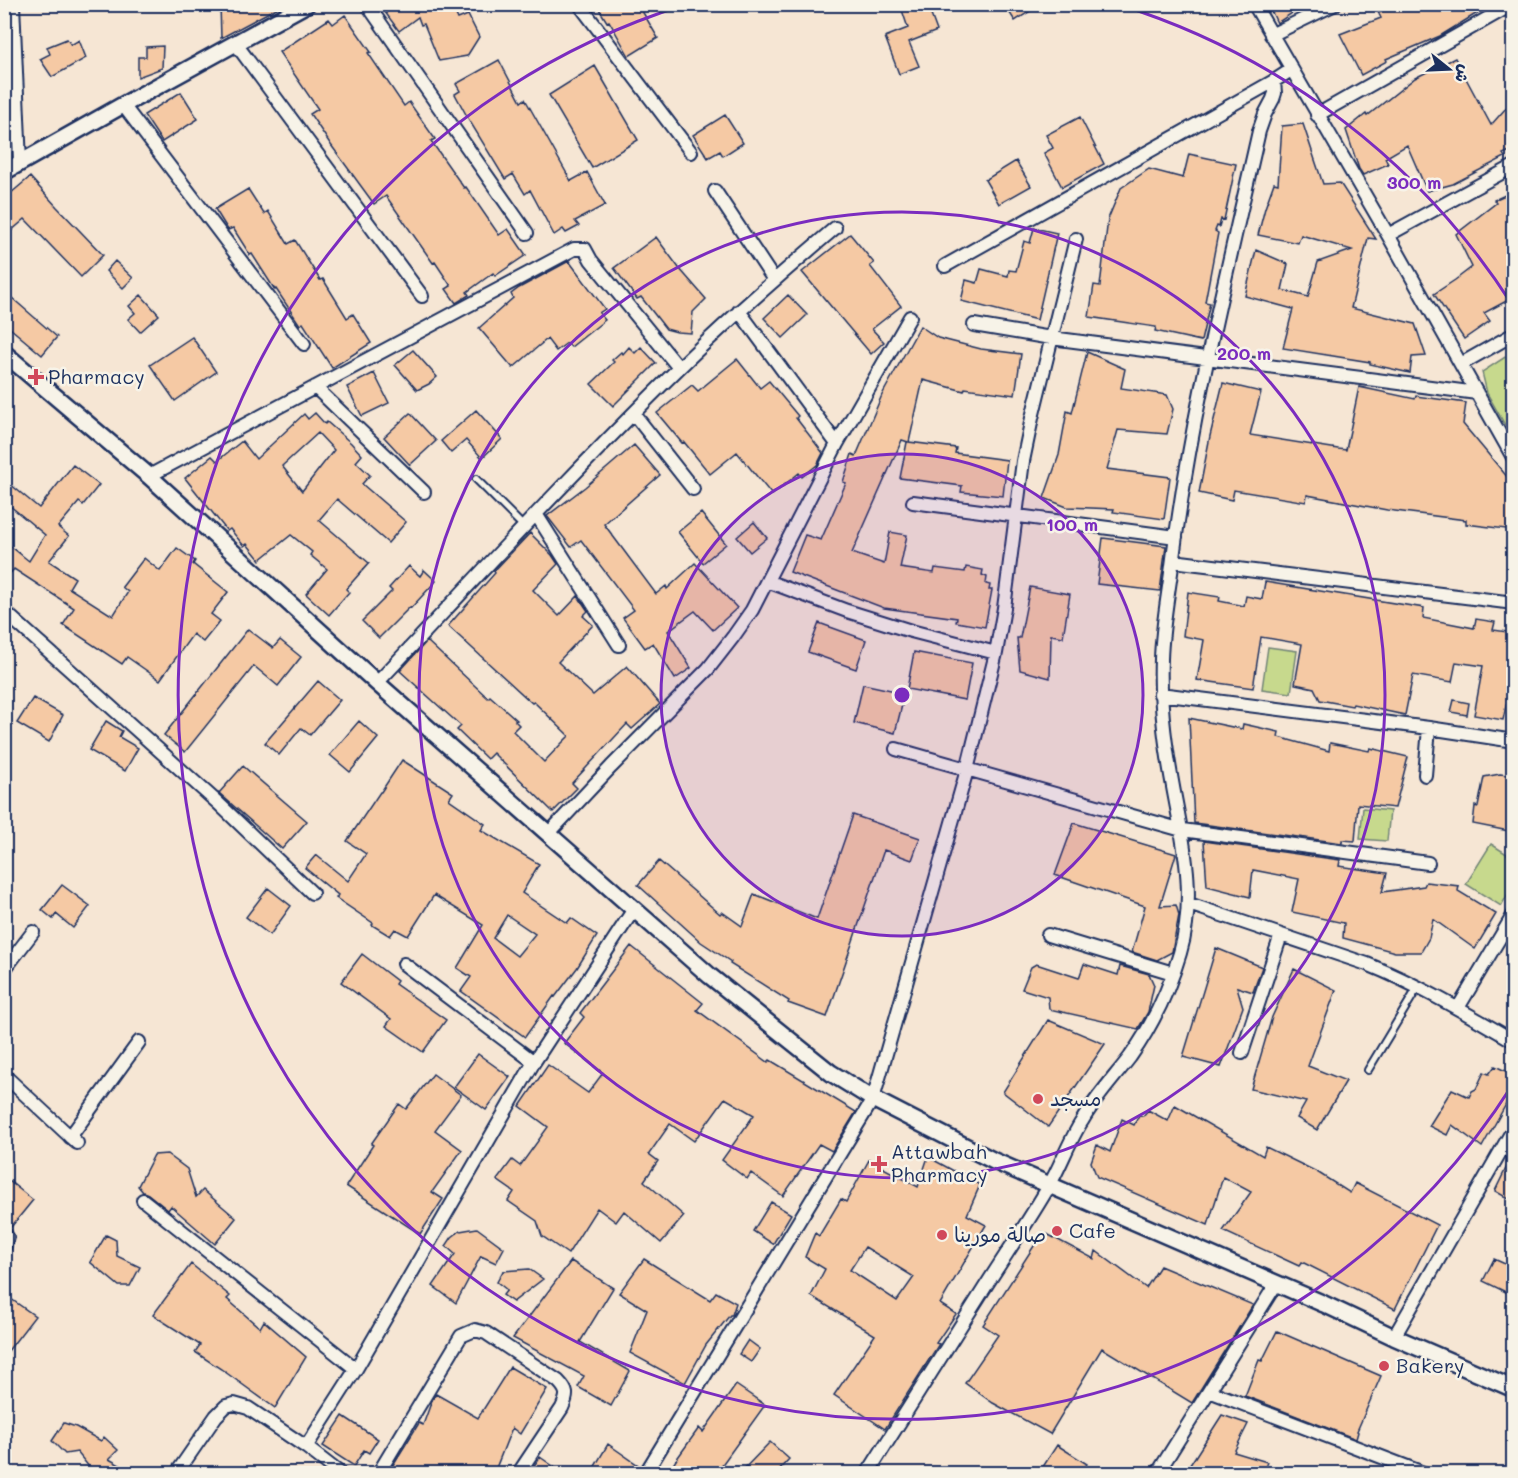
<svg xmlns="http://www.w3.org/2000/svg" width="1518" height="1478" viewBox="0 0 1518 1478" font-family="Mali,'Playpen Sans Arabic',sans-serif">
	<style>
		.green { fill: #c7d98d; stroke: #718476; stroke-width: 1.5 }
		.building { fill: #f5c9a4; stroke: #1b2f5e; stroke-width: 1.5; fill-rule: evenodd }
		.lines { fill: none; stroke-linecap: round; stroke-linejoin: round }
		.service-casing { stroke: #1b2f5e; stroke-width: 10 }
		.minor-casing { stroke: #1b2f5e; stroke-width: 16 }
		.tertiary-casing { stroke: #1b2f5e; stroke-width: 20 }
		.service { stroke: #f7f3e8; stroke-width: 6 }
		.minor { stroke: #f7f3e8; stroke-width: 12 }
		.tertiary { stroke: #f7f3e8; stroke-width: 15 }
		.ring { fill: none; stroke: #7b2cbf; stroke-width: 3 }
		.poi-dot { fill: #d1495b; stroke: #f7f3e8; stroke-width: 2 }
		.labels { text-anchor: middle; stroke-width: 5; stroke-linejoin: round; paint-order: stroke }
		.poi-label { font-size: 20px; fill: #1b2f5e; stroke: #f7f3e8; text-anchor: start }
		.centre { fill: #7b2cbf; stroke: #f7f3e8; stroke-width: 3 }
		.ring-label { font-size: 18px; text-anchor: middle; font-weight: bold; fill: #7b2cbf; stroke: #f7f3e8; stroke-width: 5; stroke-linejoin: round; paint-order: stroke }
	</style>
	<rect width="100%" height="100%" fill="#f6e6d4"/>
	<filter id="ink" filterUnits="userSpaceOnUse"><feTurbulence type="fractalNoise" baseFrequency=".0167" numOctaves="2"/><feDisplacementMap in="SourceGraphic" scale="12" xChannelSelector="R" yChannelSelector="G"/><feConvolveMatrix kernelMatrix="1 2 1 2 8 2 1 2 1" color-interpolation-filters="sRGB"/></filter>
	<g filter="url(#ink)">
		<path class="green" d="M1513 352V439L1487 393 1482 372Z
			M1268 647 1297 651 1291 693 1262 689Z
			M1363 808 1390 811 1387 841 1360 839Z
			M1491 844 1513 858V886L1501 906 1466 884Z"/>
		<path class="building" d="M220 4H284L221 38Z
			M379 4H451L458 19 468 15 479 37 467 56 439 61 424 24 421 25 418 17 399 31Z
			M596 4H638L658 38 629 56 609 21 607 22Z
			M900 4H927L937 31 909 42 919 66 899 74 885 37 908 28Z
			M1004 4H1041L1015 21Z
			M1268 4H1306L1277 23Z
			M1403 4H1492L1440 36 1386 59 1387 61 1361 75 1340 34 1381 18 1378 12Z
			M345 15 371 52 368 53 404 106 409 102 435 139 431 141 464 188 466 187 499 235 508 229 526 255 495 276 493 273 467 292 469 295 456 303 446 289 451 286 435 262 433 263 386 196 374 204 331 145 310 114 318 109 279 52 329 19 333 24Z
			M67 39 71 45 79 40 86 58 52 77 40 59 50 54 47 47Z
			M163 46 162 68 138 77V57H146V47Z
			M1455 58 1491 125 1514 99V149L1503 154 1505 157 1453 184 1427 191 1407 145 1385 158 1388 164 1363 175 1359 169 1346 130 1366 114 1367 116 1415 78Z
			M499 60 521 102 525 99 571 181 587 172 605 205 575 221 579 226 566 233 563 229 554 235 530 190 525 194 513 174 505 179 469 120 455 94 460 91 456 84Z
			M595 66 638 140 592 168 549 95Z
			M181 92 198 119 162 142 144 115Z
			M725 115 743 143 723 156 720 151 708 158 693 135Z
			M1080 117 1104 164 1062 187 1044 153 1053 148 1046 135Z
			M1303 124 1323 184 1340 183 1376 239 1368 238 1351 308 1415 324 1426 356 1412 357 1410 373 1370 364V362L1283 348 1293 309 1245 296 1256 250 1288 264 1282 290 1308 297 1318 262 1352 250 1301 235 1298 243 1258 235 1265 208 1274 183 1278 184 1282 126Z
			M1189 154 1236 164 1224 220 1221 219 1219 227 1217 226 1215 231 1218 233 1205 302 1210 303 1201 341 1155 331 1156 327 1089 317 1094 285 1100 286 1108 219 1121 188 1149 169 1183 178Z
			M1016 161 1031 186 999 204 985 180Z
			M30 177 57 207 103 255 81 277 25 219 4 237V199Z
			M248 189 264 214 268 211 288 244 295 240 320 280 323 279 347 318 353 314 371 343 332 368 303 323 300 325 276 289 275 290 252 254 250 255 233 228 228 230 215 209Z
			M1514 191V297L1484 313 1490 321 1464 339 1434 294 1455 280 1472 267 1456 234 1496 203 1494 200Z
			M1034 228 1057 233 1037 320 961 301 966 280 977 283 981 269 1008 276 1009 270 1016 271 1024 241 1030 243Z
			M850 234 874 263 870 266 901 306 872 329 884 342 871 354 802 272Z
			M656 237 679 268 706 299 693 312 691 333 677 332 666 329 641 297 637 299 614 268Z
			M115 261 133 278 123 288 106 271Z
			M569 261 605 309 599 313 605 320 571 347 567 343 556 351 547 339 513 368 479 328 513 298 511 294 519 288Z
			M4 291 57 337 42 355 4 323Z
			M141 295 159 315 140 332 128 319 135 313 129 306Z
			M788 295 807 315 783 338 764 318Z
			M920 326 938 338 981 349 1021 354 1015 395 965 388 964 391 923 380 909 442 956 448 955 453 1007 460 1003 496 961 492 962 486 900 478 907 442H908L902 440 852 553 884 564 890 532 907 535 900 568 934 573 935 568 965 572 966 567 983 570 982 575 987 577 986 584 990 585 989 590H992L985 627 956 622 957 618 884 608 790 572 805 535 821 540 846 483 843 482 852 454 856 456 882 395Z
			M192 337 216 372 175 401 150 365Z
			M629 347 635 353 641 347 656 363 613 406 591 384 614 362 612 360 621 352 623 354Z
			M413 350 437 377 429 384 417 390 395 365Z
			M1087 352 1125 369 1121 388 1167 395 1173 409 1167 434 1118 430 1107 469 1170 477 1164 519 1113 512 1114 509 1067 507 1044 498 1059 455 1067 411 1072 413Z
			M737 359 760 388 769 381 798 416 796 418 823 453 817 465 802 477 799 473 772 495 737 452 710 474 684 442 682 443 657 413 692 385 698 391Z
			M374 373 389 403 362 416 347 387Z
			M1223 383 1261 392 1250 435 1338 449 1346 450 1359 387 1415 399 1416 396 1466 403 1463 424 1514 485V530L1466 524V520L1387 510 1307 495 1306 502 1234 490 1232 500 1199 493 1210 436Z
			M476 410 502 439 482 458 466 440 451 453 441 441Z
			M315 413 325 424 327 422 351 443 362 455 356 462 370 475 362 484 406 522 388 543 337 499 319 520 369 563 346 589 349 592 329 615 306 594 327 569 310 555 312 552 291 535 260 560 247 544 244 546 230 529 227 531 185 478 212 456 217 461 242 441 256 459 304 414 308 419ZM318 433 334 450 302 491 282 466Z
			M410 413 436 441 410 465 384 437Z
			M634 445 660 475 604 524 656 594 666 586 667 589 695 563 737 608 713 630 695 611 668 631 691 668 675 679 653 643 645 648 623 618 634 610 581 540 571 547 547 516 585 487Z
			M73 465 99 485 83 505 79 502 58 527 69 536 49 561 75 578 69 588 113 616 128 592 122 587 144 558 160 571 177 548 195 561 193 564 228 592 211 614 220 621 203 642 193 634 160 680 127 657 122 664 63 625 74 608 14 569 4 580V541L29 561 45 535 4 501V479L39 508Z
			M701 513 726 544 703 563 678 532Z
			M754 522 767 538 750 552 737 537Z
			M530 533 552 555 558 564 533 590 559 616 578 596 588 611 583 616 593 625 558 662 593 695 627 666 660 704 632 729 627 724 572 783 577 788 553 812 493 753 487 759 457 730 461 726 400 671 427 641 488 698 490 696 517 720 515 721 519 725 513 731 544 762 561 744 569 736 534 702 532 703 448 626 495 573 494 571Z
			M1103 538 1166 546 1160 591 1097 584Z
			M409 566 420 576 424 570 436 581 411 608 410 607 379 638 362 621 392 591 389 588Z
			M1265 582 1424 608 1423 618 1474 628 1476 619 1495 622 1493 630 1514 633V694L1509 693 1503 720 1474 715 1483 666 1456 662 1452 682 1413 675 1405 715 1353 704 1352 706 1320 700 1314 688 1295 684 1302 644 1261 637 1253 688 1197 680 1204 640 1183 636 1188 592 1220 597 1219 601 1244 606 1246 596 1262 599Z
			M1030 587 1070 594 1063 637 1051 635 1050 678 1020 670 1017 638H1020Z
			M819 623 866 640 856 669 808 652Z
			M248 629 273 648 280 640 301 657 278 686 254 666 185 752 164 735Z
			M914 652 972 663 965 700 907 689Z
			M318 681 340 700 310 735 301 728 279 755 265 743Z
			M863 684 905 693 895 733 854 723Z
			M33 698 63 715 49 742 17 723Z
			M1454 700 1469 703 1467 715 1451 712Z
			M1189 718 1242 729 1243 724 1279 732 1278 737 1329 751 1330 743 1369 751 1370 748 1408 757 1395 808 1358 804 1355 841 1342 840V843L1194 823Z
			M106 721 122 731 119 737 138 748 125 771 89 750Z
			M359 721 378 738 350 772 330 755Z
			M402 760 453 793 449 799 485 824 481 830 539 864 522 893 567 923 571 918 597 936 577 968 555 997 554 996 525 1037 461 991 471 977 457 968 483 925 434 895 408 936 395 929 390 936 372 925 373 923 336 898 338 895 305 868 316 855 348 881 366 854 347 841 380 792H381ZM507 915 535 934 517 956 493 938Z
			M243 766 307 821 282 849 219 793Z
			M1500 774 1514 776V832L1473 824 1475 806 1478 807 1484 777Z
			M853 815 920 838 912 860 884 850 827 1017 788 1003 789 1001 730 964 731 962 701 942 638 885 659 861 720 914 722 912 742 926 754 894 817 919Z
			M1074 823 1176 854 1160 906 1176 905 1179 915 1172 952 1157 960 1132 952 1145 906 1055 875Z
			M1204 841 1340 860 1339 866 1387 873 1382 892 1424 886 1426 882 1459 886 1458 891 1496 914 1475 949 1433 919 1429 938 1421 952H1395L1343 938 1344 923 1292 912 1299 879 1253 870 1250 897 1207 886Z
			M62 885 90 906 73 928 56 914 53 919 42 910Z
			M268 888 291 906 270 935 246 917Z
			M631 946 703 1003 697 1010 768 1062 770 1060 856 1112 832 1151 819 1144 783 1196 751 1173 747 1179 722 1160 754 1115 725 1098 694 1141 670 1124 649 1154 658 1161 644 1181 684 1216 661 1243 624 1211 616 1222 597 1208 568 1254 542 1236 537 1221 508 1201 514 1192 497 1180 512 1160 520 1166 548 1127 520 1106 548 1065 588 1093 603 1073 564 1043 584 1017 580 1013Z
			M1216 948 1262 967 1253 992 1237 987 1243 1007 1221 1067 1183 1057Z
			M362 954 397 981 395 984 446 1020 423 1052 386 1026 391 1019 341 982Z
			M1036 964 1079 978 1084 964 1118 975 1120 966 1149 974 1154 985 1148 1012 1138 1029 1049 1009 1048 997 1022 989 1031 967Z
			M1294 969 1336 990 1308 1066 1346 1081 1317 1130 1297 1118 1306 1102 1251 1089 1272 1017Z
			M1048 1020 1105 1044 1048 1127 1003 1092Z
			M478 1054 510 1077 486 1110 454 1087Z
			M1495 1066 1514 1075V1090L1482 1147 1452 1125 1447 1135 1429 1126 1452 1089 1469 1097 1472 1091 1476 1089 1484 1072 1489 1074Z
			M433 1074 461 1095 435 1130 462 1150 432 1192 443 1199 420 1234 346 1186 373 1145 371 1144 399 1104 406 1109Z
			M1175 1105 1263 1156 1266 1147 1317 1172 1350 1193 1355 1183 1437 1225 1395 1309 1302 1262 1299 1266 1223 1231 1251 1192 1223 1177 1208 1225 1097 1177 1091 1162 1097 1145 1110 1152 1122 1119 1134 1125 1139 1115 1143 1116 1148 1110 1168 1121Z
			M1514 1152V1202L1495 1191Z
			M167 1154 187 1169 196 1197 203 1190 236 1218 215 1244 171 1206 168 1210 148 1194 143 1192 138 1186 154 1155Z
			M928 1157 980 1185 967 1215 986 1225 940 1304 956 1314 936 1343 939 1344 885 1429 834 1395 875 1335 811 1296 825 1269 805 1257 815 1233 819 1236 841 1199 846 1202 869 1160 918 1187ZM865 1247 914 1277 897 1301 850 1270Z
			M4 1177 33 1200 11 1227 4 1224Z
			M771 1202 791 1214 773 1244 753 1231Z
			M477 1228 504 1248 496 1263 481 1256 456 1303 433 1286 455 1254 446 1246 452 1237 460 1231Z
			M1043 1232 1094 1259 1096 1251 1146 1288 1160 1266 1253 1305 1192 1403 1102 1348 1050 1434 993 1403 965 1383 998 1335 983 1325Z
			M106 1235 116 1240 117 1256 140 1267 130 1286H119L90 1262Z
			M644 1259 710 1300 716 1292 736 1303 732 1315H730L706 1345 685 1383 630 1353 647 1310 619 1293Z
			M1494 1259 1514 1268V1296L1483 1281Z
			M571 1261 613 1288 580 1342 630 1371 611 1406 578 1387 584 1376 513 1338Z
			M191 1264 230 1296 227 1299 260 1328 264 1321 306 1357 275 1408 221 1369 195 1352 200 1345 153 1315Z
			M529 1269 543 1279 513 1302 503 1295 507 1290 497 1282 503 1271Z
			M4 1294 35 1316 4 1356Z
			M1277 1331 1381 1376 1357 1431 1358 1432 1356 1439 1245 1396 1259 1360 1262 1361Z
			M748 1340 760 1349 751 1362 739 1354Z
			M510 1367 547 1389 520 1434 512 1428 496 1468 492 1473H450L439 1468 435 1473H388L419 1423 423 1425 432 1400 436 1394 478 1418Z
			M736 1385 765 1405 716 1473H668L676 1460 699 1428 703 1432Z
			M1222 1415 1248 1424 1234 1452 1267 1462 1263 1473H1200L1188 1468Z
			M343 1416 378 1439 369 1453 364 1450 354 1466 323 1446Z
			M64 1423 76 1427 101 1441 104 1437 118 1450 109 1459 134 1473H94L77 1452 65 1454 52 1441Z
			M770 1442 789 1459 776 1473H740Z
			M608 1444 638 1465 631 1473H591Z
			M1057 1445 1087 1464 1081 1473H1039Z
			M540 1457 563 1473H529Z"/>
		<g class="lines">
			<defs>
				<path id="service" d="M476 479 524 527
					M1368 1070 1418 987"/>
				<path id="minor" d="M13 4 20 163
					M367 4 527 233
					M579 4 691 152
					M1254 4 1388 235 1514 459
					M1271 35 1335 4
					M236 44 422 296
					M123 105 304 344
					M1317 115 1513 4
					M715 191 774 280
					M1388 235 1514 166
					M945 266 1274 81 1291 70
					M739 311 837 444
					M974 325 1051 338 1477 393
					M1461 364 1514 334
					M315 387 424 492
					M634 414 693 489
					M149 476 574 249H585L591 260 679 368
					M913 502 1176 537
					M536 514 619 645
					M1173 561 1514 603
					M767 581 847 611 911 631 996 653
					M4 611 218 803 312 893
					M377 683C477 577 575 470 679 368 729 319 782 273 835 228
					M1160 694 1429 728 1514 741
					M896 749 1182 830 1428 863
					M1425 775 1429 728
					M549 833 611 767 708 669 733 637 752 610 837 444 910 317
					M1189 904 1367 964C1419 985 1466 1013 1514 1041
					M1048 935 1173 973
					M404 964 534 1062
					M4 970 33 932
					M1458 1008 1514 914
					M1242 1053 1281 935
					M4 1075 77 1143
					M70 1137 139 1042
					M143 1200 356 1369
					M4 1232 7 1237 4 1248
					M1394 1337 1514 1128
					M1209 1391 1426 1474
					M306 1447 356 1369 534 1062 634 909
					M176 1474 216 1416 226 1406 234 1404 248 1408 306 1447 341 1474
					M378 1474 461 1336 475 1330 486 1333 558 1381C568 1391 568 1395 562 1408L518 1474
					M645 1474 873 1099 967 770 996 653 1004 608 1023 461 1032 418 1076 239
					M867 1474C907 1410 947 1347 987 1284 1008 1251 1030 1219 1049 1186 1061 1165 1069 1141 1082 1121 1095 1098 1114 1078 1130 1057 1152 1026 1169 990 1180 953 1195 902 1186 854 1176 803 1167 756 1159 707 1161 659 1162 625 1169 591 1173 558 1191 414 1227 273 1259 131L1265 114 1273 99 1275 93 1274 81
					M1157 1474 1276 1284"/>
				<path id="tertiary" d="M4 172 123 105 307 4
					M4 353 149 476 377 683 710 976 831 1073 873 1099 994 1161 1324 1304 1394 1337 1514 1389"/>
			</defs>
			<use href="#service" class="service-casing"/>
			<use href="#minor" class="minor-casing"/>
			<use href="#tertiary" class="tertiary-casing"/>
			<use href="#service" class="service"/>
			<use href="#minor" class="minor"/>
			<use href="#tertiary" class="tertiary"/>
		</g>
	</g>
	<circle cx="902" cy="695" r="241" fill="#7b2cbf" fill-opacity=".12"/>
	<g class="ring">
		<circle cx="902" cy="695" r="241"/>
		<circle cx="902" cy="695" r="483"/>
		<path d="M1513 1084A724 724 0 1 1 684 5M1120 5A724 724 0 0 1 1513 306"/>
	</g>
	<g class="poi-dot">
		<path d="M33 368h6v6h6v6h-6v6h-6v-6h-6v-6h6z"/>
		<circle cx="1038" cy="1099" r="6"/>
		<path d="M876 1155h6v6h6v6h-6v6h-6v-6h-6v-6h6z"/>
		<circle cx="1057" cy="1231" r="6"/>
		<circle cx="942" cy="1235" r="6"/>
		<circle cx="1384" cy="1366" r="6"/>
	</g>
	<g class="labels">
		<g class="poi-label">
			<text x="48" y="384">Pharmacy</text>
			<text x="1050" y="1106">مسجد</text>
			<text x="891" y="1159">Attawbah<tspan x="891" dy="23">Pharmacy</tspan></text>
			<text x="1069" y="1238">Cafe</text>
			<text x="954" y="1242">صالة مورينا</text>
			<text x="1396" y="1373">Bakery</text>
		</g>
	</g>
	<circle cx="902" cy="695" r="9" class="centre"/>
	<g class="ring-label">
		<text x="1414" y="189">300 m</text>
		<text x="1244" y="360">200 m</text>
		<text x="1072" y="531">100 m</text>
	</g>
	<rect width="1518" height="1478" fill="none" stroke="#f7f3e8" stroke-width="24"/>
	<rect x="12" y="12" width="1494" height="1454" fill="none" stroke="#1b2f5e" stroke-width="2" filter="url(#ink)"/>
	<g transform="translate(1449 69) rotate(108)" stroke="#f7f3e8" stroke-width="4.5" paint-order="stroke">
	<path d="M0-4.5L10 22L0 15L-10 22Z" fill="#1b2f5e"/>
	<text y="-9" font-size="16" font-weight="bold" text-anchor="middle" fill="#1b2f5e">ش</text>
	</g>
</svg>
